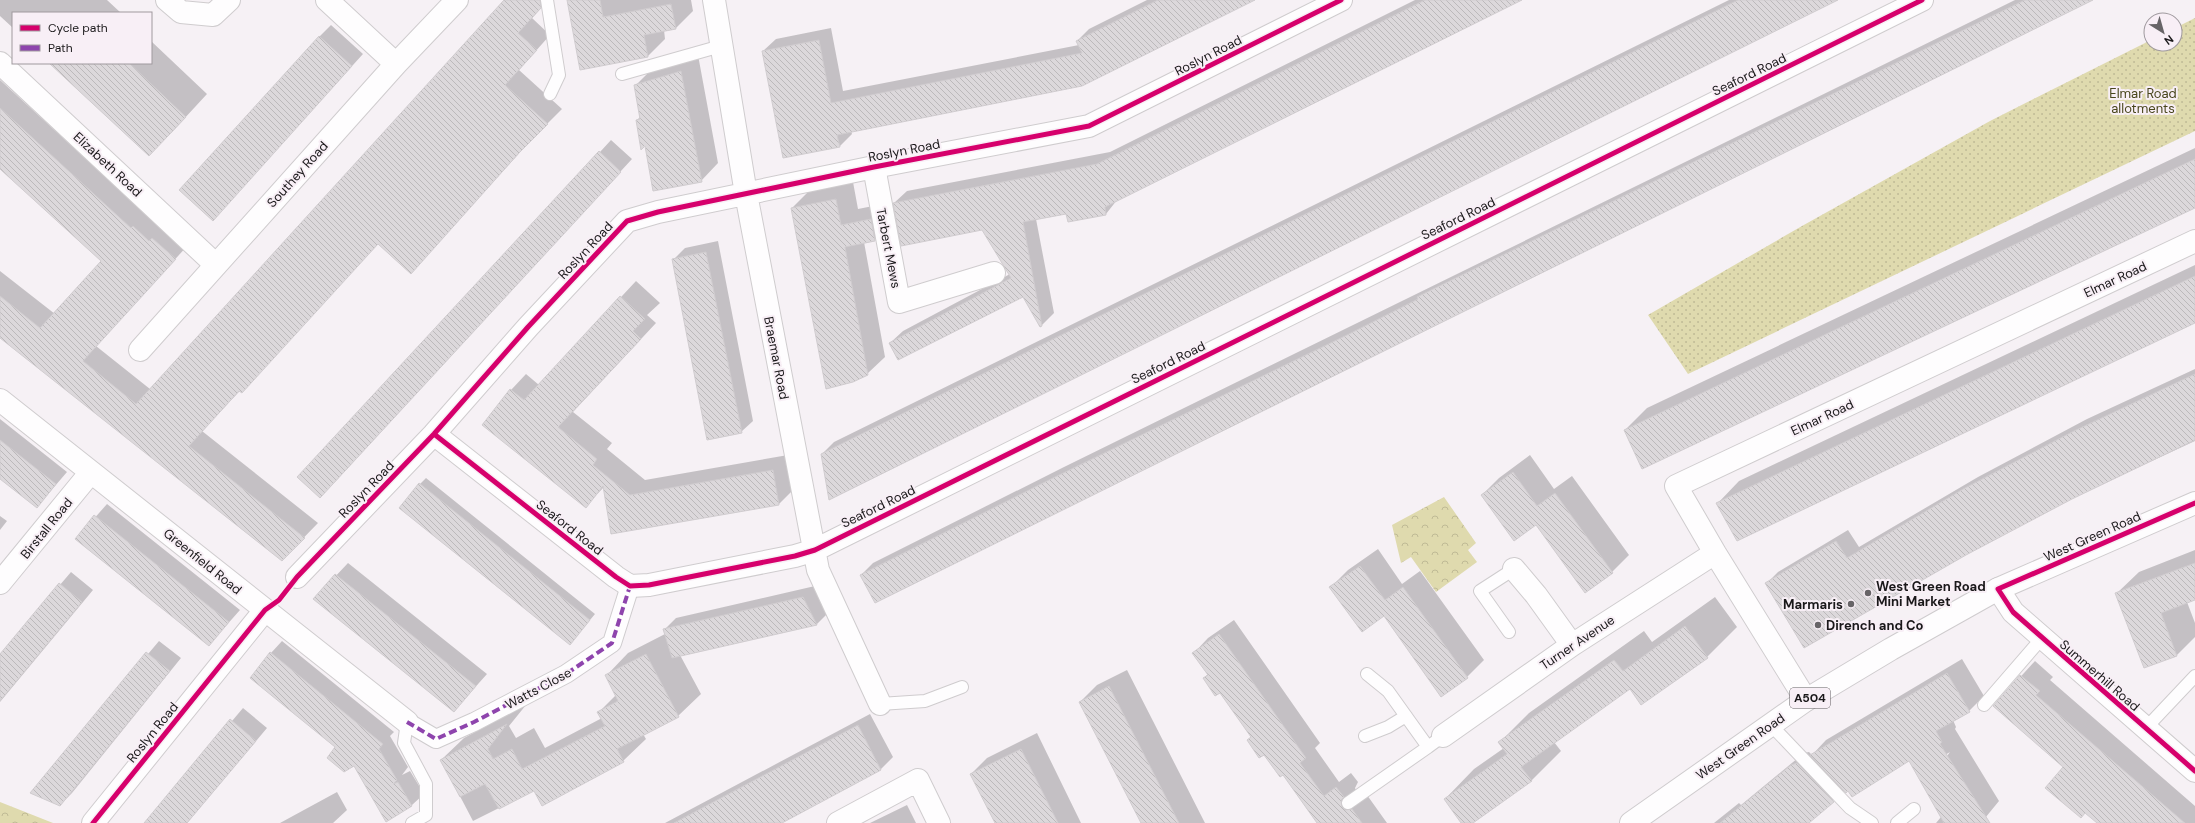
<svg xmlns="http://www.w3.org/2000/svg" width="2195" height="823" viewBox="0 0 2195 823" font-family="'DM Sans',sans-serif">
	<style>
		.park { fill: url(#park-crowns) }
		.garden { fill: url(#garden-dots) }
		.shadow { fill: #0003 }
		.building { fill: url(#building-back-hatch); stroke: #d0cccf }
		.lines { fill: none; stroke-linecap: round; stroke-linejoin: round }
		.service-casing { stroke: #cfccce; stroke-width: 14 }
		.pedestrian-casing { stroke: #cfccce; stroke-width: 20 }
		.minor-casing { stroke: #cfccce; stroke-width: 24 }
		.primary-casing { stroke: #cfccce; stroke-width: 24 }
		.service { stroke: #fefdfe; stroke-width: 12 }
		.pedestrian { stroke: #fefdfe; stroke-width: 18 }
		.minor { stroke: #fefdfe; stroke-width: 22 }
		.primary { stroke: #fefdfe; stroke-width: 22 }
		.quiet { stroke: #8e44ad; stroke-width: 4; stroke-dasharray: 8 4; stroke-linecap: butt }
		.cycleway-casing { stroke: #f8eff6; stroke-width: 8 }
		.cycleway { stroke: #d6006c; stroke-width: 5 }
		.poi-dot { fill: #676467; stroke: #f8eff6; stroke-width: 1.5 }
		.labels { text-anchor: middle; stroke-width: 4; stroke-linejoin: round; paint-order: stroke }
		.shield { fill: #f8eff6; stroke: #5d585c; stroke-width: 1 }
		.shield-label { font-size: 12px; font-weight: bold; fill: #1a181a }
		.street-label { font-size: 13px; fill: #1a181a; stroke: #f8eff6 }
		.park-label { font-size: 13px; fill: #49461d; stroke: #f8eff6 }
		.poi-label { font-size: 13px; font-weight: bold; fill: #1a181a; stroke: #f8eff6; text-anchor: start }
	</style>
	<defs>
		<pattern id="park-crowns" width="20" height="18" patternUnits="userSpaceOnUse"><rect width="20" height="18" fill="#dfdaae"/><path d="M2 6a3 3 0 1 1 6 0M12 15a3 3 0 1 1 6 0" fill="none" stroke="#bfba95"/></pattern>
		<pattern id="garden-dots" width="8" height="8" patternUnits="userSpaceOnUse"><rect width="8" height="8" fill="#dfdaae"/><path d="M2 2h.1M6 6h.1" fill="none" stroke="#bfba95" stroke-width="1.8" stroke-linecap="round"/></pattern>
		<pattern id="building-back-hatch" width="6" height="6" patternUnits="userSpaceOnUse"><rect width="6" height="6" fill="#dcd8db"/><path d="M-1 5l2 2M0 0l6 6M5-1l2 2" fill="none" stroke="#bcb9bb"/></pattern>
	</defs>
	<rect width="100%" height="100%" fill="#f6f1f5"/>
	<path class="park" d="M1444 497 1476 543 1468 550 1477 562 1436 592 1411 557 1401 563 1392 525Z
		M0 802 53 823H0Z"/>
	<path class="garden" d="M2195 18V131L1688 374 1648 315 1802 226 1990 121 2151 40V44H2175V28Z"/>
	<path class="shadow" d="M0 0H107L121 13H13V28L0 16Z
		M507 0H548L532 18 550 35 519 70 562 109 532 139 411 273 379 243 202 431 318 523 282 560 0 336V271L55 314 102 261 0 167V80L146 214 148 212 189 244 96 346 150 389Z
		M568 0H691L693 11 676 28 664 30 665 39 648 56Z
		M1147 0H1253L851 131 852 134 839 147 763 51 776 39 831 28 843 91 1079 45 1077 41 1089 29Z
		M1415 0H1520L1117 200 1106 214 1067 213 1036 219 1054 313 1042 325 1023 296 890 343 903 331 1010 274 982 229 894 203 907 191 1110 152Z
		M1729 0H1837L822 454 834 442Z
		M2015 0H2090L861 575 873 563 1064 467Z
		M331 25 363 54 224 207 319 37Z
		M151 41 207 94 171 133 51 63H151Z
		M698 55 718 163 701 181 646 144 637 120 640 117 635 86 653 68Z
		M611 140 632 159 332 485 600 152Z
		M2195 148V207L1625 430 1647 408Z
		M853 182 858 209 888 203 892 223 874 240 864 242 885 357 867 374 792 208 809 191Z
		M718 241 753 421 741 432 673 260 685 248Z
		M2195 265V322L1717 504 1739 481Z
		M636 281 660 303 647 315 656 323 573 412 612 443 607 449 645 480 788 455 794 489 779 504 612 532 604 487 586 506 483 425 511 390 526 374 539 385Z
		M2195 369V441L2072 498 1766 584 1778 572 1848 530 1859 547 1978 477 2087 419Z
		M0 419 67 472 37 507 0 478Z
		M1530 455 1554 489 1572 476 1629 555 1612 572 1536 524 1482 495 1499 478Z
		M426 478 595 614 570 644 420 484Z
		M107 504 240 610 209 645 76 539Z
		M0 516 7 521 0 530Z
		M1378 549 1402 584 1420 571 1484 660 1467 677 1384 615 1331 587 1348 570Z
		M2195 550V599L2187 602 2195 623V637L2177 655 2145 667 2116 594 2139 572Z
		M348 563 487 674 454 711 314 599Z
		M71 572 93 590 0 702V655Z
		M815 586 829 612 817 624 680 655 701 694 678 716 643 734 646 739 623 761 535 790 473 821 441 760 464 738 526 705 509 726 516 738 534 728 545 748 602 718 599 712 616 695 606 676 628 653 665 634 664 630 676 618Z
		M1715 597 1737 627 1707 657 1642 703 1631 688 1554 742 1561 751 1531 781 1472 823H1462L1445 799 1474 769 1504 748 1500 742 1529 713 1644 631 1652 642Z
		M1234 620 1320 743 1315 748 1339 782 1351 773 1358 782 1355 788 1357 793 1367 795 1387 823H1318L1283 773 1252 736 1221 691 1204 678 1208 674 1194 653 1208 638Z
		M159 641 181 658 72 793 60 805 32 792Z
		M282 641 394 732 390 736 408 767 402 775 410 771 424 794 412 805 387 820 355 765 336 746 271 653Z
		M1962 659 1984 696 1969 711 1953 720 1956 727 1955 729 1999 801 1981 823H1936L1941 817 1924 787 1950 752 1917 772 1909 759 1845 790 1807 823H1714L1739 803 1741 805 1804 753 1809 752 1812 755 1826 740Z
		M2035 661 2053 677 2050 680 2195 806V823H2098L2065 767 1994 706Z
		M1127 670 1205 823H1142L1080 702 1097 685Z
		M243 708 267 728 187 823H146Z
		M870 714 893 757 881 769 779 823H665Z
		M1037 733 1081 823H996L971 774 987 758Z
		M337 792 347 810 333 823H280Z
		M907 805 916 823H870Z"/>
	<path class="building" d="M504 0H540L541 8 518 33 537 50 505 85 548 124 519 153 411 274 378 244 242 393 239 391 189 446 305 538 282 561 0 338V296L40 328 101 261 0 169V108L131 228 133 226 149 241 152 238 176 259 83 361 136 404Z
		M567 0H600L603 17 671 4 676 29 644 35 648 57 580 70Z
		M1158 0H1255L1082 86 837 135 840 147 783 158 762 51 819 40 831 103 1082 53 1076 41Z
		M1425 0H1522L1105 207 1106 215 1068 222 1066 214 1023 222 1042 326 1040 327 1023 297 898 360 889 343 1011 278 982 230 901 246 893 203 1097 164Z
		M1738 0H1838L829 500 821 454Z
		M2025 0H2093L875 603 860 575 1051 479 1347 335 1418 299 1417 297Z
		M319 36 352 66 213 221 179 190Z
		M49 63H129L186 117 149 156Z
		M681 71 702 182 653 191 645 146 641 150 636 120 640 119 634 85Z
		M599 151 621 172 320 498 297 477Z
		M2195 159V208L1642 469 1624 430Z
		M836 199 841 225 871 219 875 241 845 247 868 375 853 382 826 389 791 208Z
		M706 252 742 433 707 440 672 259Z
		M2195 276V323L1737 541 1716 503Z
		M620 296 645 319 633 331 641 339 558 427 597 459 593 465 630 495 773 470 779 505 611 534 603 486 586 508 482 425 510 389 524 400Z
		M2195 374V440L2072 499 1966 555 1804 648 1765 583 1836 541 1847 558 1965 488 2074 431Z
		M0 440 56 484 37 508 0 479Z
		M1513 472 1537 506 1555 493 1613 573 1585 593 1536 525 1514 541 1481 495Z
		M419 483 590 620 570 645 399 508Z
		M94 515 229 622 209 646 75 539Z
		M2195 563V600L2161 613 2177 656 2144 668 2115 593Z
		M1360 566 1385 600 1403 587 1468 678 1441 697 1384 616 1362 632 1329 587Z
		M335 574 476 686 454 712 313 599Z
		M59 583 82 602 0 701V654Z
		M803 597 817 625 672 658 663 629Z
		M1685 626 1708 658 1641 705 1630 689 1521 767 1532 781 1473 823H1461L1444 799 1507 754 1498 742 1614 660 1623 671Z
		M1219 634 1306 758 1300 763 1324 796 1336 787 1344 797 1341 800 1342 807 1345 810 1352 809 1362 823H1317L1283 775 1280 777 1264 755 1259 758 1247 740 1251 737 1220 693 1215 696 1203 678 1208 675 1192 653Z
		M146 652 170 671 60 806 30 793Z
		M270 652 383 744 379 749 397 780 393 784 398 782 412 806 386 822 354 766 344 772 327 758 335 747 250 678Z
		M646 654 679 717 617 749 624 762 542 806 534 791 499 809 485 784 460 797 440 760 507 724 488 749 493 759 512 749 522 769 605 726 597 712 618 701 605 675Z
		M1947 673 1970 712 1936 731 1942 742 1940 744 1990 823H1944L1909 761 1852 797 1848 791 1846 793 1810 755Z
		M2020 675 2040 691 2036 695 2185 823H2097L2085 813 2081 818 2045 788 2063 767 1993 706Z
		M1109 686 1179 823H1141L1079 702Z
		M230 719 256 741 187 823H144Z
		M858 725 881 770 782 823H674Z
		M1021 749 1058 823H995L970 774Z
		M1797 763 1834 802 1809 823H1720L1791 765Z"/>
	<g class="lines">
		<defs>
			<path id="service" d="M547 0 559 75 550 94
				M622 74 721 46
				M1509 632 1480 591 1514 569
				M1367 674 1388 691 1428 747 1443 736
				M880 704 925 701 962 687
				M1984 705 2042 638
				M407 722 404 743 426 784V815L412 823
				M1771 725 1850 808 1872 823
				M2145 729 2195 676
				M1365 736 1388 727 1406 716
				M1348 803 1428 747
				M1897 823 1914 809"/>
			<path id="pedestrian" d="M407 722 436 739 474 722 566 674 612 643 630 586"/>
			<path id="minor" d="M167 0 181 12 213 15 229 0
				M327 0 396 64
				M714 0 746 194 818 570 880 704
				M0 63 216 265
				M874 167 899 302 994 273
				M140 350 396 64 457 0
				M0 400 407 722
				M434 434 616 577 630 586 649 585 795 556 815 550 1922 0
				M1514 569 1536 595 1572 645
				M297 577 434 434 528 327 627 221 658 212 874 167 1089 126 1341 0
				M0 583 91 472
				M1998 589 2013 612 2195 771
				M1806 700 1715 553 1676 486 2195 241
				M1443 736 1572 645 1715 553
				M93 823 265 610
				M838 823 918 780 939 823"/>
			<path id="primary" d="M1631 823 1806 700 1891 649 1998 589 2195 503"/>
		</defs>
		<use href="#service" class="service-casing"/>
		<use href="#pedestrian" class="pedestrian-casing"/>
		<use href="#minor" class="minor-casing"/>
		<use href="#primary" class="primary-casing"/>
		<use href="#service" class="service"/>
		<use href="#pedestrian" class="pedestrian"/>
		<use href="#minor" class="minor"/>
		<use href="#primary" class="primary"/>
		<path class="quiet" d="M407 722 436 739 474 722 566 674 612 643 630 586"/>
		<defs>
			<path id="cycleway" d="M434 434 616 577 630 586 649 585 795 556 815 550 1922 0
				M2195 503 1998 589 2013 612 2195 771
				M93 823 265 610 279 600 297 577 434 434 528 327 627 221 658 212 874 167 1089 126 1341 0"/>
		</defs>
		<use href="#cycleway" class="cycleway-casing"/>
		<use href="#cycleway" class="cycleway"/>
	</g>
	<g class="poi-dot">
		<circle cx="1868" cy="593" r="4"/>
		<circle cx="1851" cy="604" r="4"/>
		<circle cx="1818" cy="625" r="4"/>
	</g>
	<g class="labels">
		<rect class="shield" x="1790" y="688" width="40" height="20" rx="3"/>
		<g class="shield-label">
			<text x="1810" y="702">A504</text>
		</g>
		<g class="street-label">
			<text transform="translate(1208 55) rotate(-27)" y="5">Roslyn Road</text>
			<text transform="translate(1749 74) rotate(-26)" y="5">Seaford Road</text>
			<text transform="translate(904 150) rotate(-11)" y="5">Roslyn Road</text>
			<text transform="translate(108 164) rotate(43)" y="5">Elizabeth Road</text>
			<text transform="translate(297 174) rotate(-48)" y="5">Southey Road</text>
			<text transform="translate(1458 218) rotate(-26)" y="5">Seaford Road</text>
			<text transform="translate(889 248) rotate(79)" y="5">Tarbert Mews</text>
			<text transform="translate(585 250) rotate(-47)" y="5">Roslyn Road</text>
			<text transform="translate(2115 279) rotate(-25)" y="5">Elmar Road</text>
			<text transform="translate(777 358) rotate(79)" y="5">Braemar Road</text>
			<text transform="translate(1168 362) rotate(-26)" y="5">Seaford Road</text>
			<text transform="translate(1822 417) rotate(-25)" y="5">Elmar Road</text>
			<text transform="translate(366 489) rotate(-46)" y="5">Roslyn Road</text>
			<text transform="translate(878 506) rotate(-26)" y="5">Seaford Road</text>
			<text transform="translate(570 527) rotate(38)" y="5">Seaford Road</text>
			<text transform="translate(46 528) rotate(-51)" y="5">Birstall Road</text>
			<text transform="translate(2092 536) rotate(-24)" y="5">West Green Road</text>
			<text transform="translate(203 561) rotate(39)" y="5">Greenfield Road</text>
			<text transform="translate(1577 642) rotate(-34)" y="5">Turner Avenue</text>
			<text transform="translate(2100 675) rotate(41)" y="5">Summerhill Road</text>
			<text transform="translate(538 688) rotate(-28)" y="5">Watts Close</text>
			<text transform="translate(152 732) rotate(-51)" y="5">Roslyn Road</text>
			<text transform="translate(1740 746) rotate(-35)" y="5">West Green Road</text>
		</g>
		<g class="park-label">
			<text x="2143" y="98">Elmar Road<tspan x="2143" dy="15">allotments</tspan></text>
		</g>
		<g class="poi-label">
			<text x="1876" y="591">West Green Road<tspan x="1876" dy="15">Mini Market</tspan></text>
			<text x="1843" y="609" text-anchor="end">Marmaris</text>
			<text x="1826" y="630">Dirench and Co</text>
		</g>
	</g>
	<rect x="12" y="12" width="140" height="52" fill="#f8eff6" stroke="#9f999e"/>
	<rect x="20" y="25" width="20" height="6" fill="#d6006c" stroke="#9f999e"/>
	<text x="48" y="32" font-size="12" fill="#1a181a">Cycle path</text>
	<rect x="20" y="45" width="20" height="6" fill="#8e44ad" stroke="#9f999e"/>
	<text x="48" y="52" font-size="12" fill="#1a181a">Path</text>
	<g transform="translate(2163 32) rotate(143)"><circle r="19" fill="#f8eff6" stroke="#9f999e"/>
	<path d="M0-3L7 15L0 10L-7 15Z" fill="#676467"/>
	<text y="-6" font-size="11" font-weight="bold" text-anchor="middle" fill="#1a181a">N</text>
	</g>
</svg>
